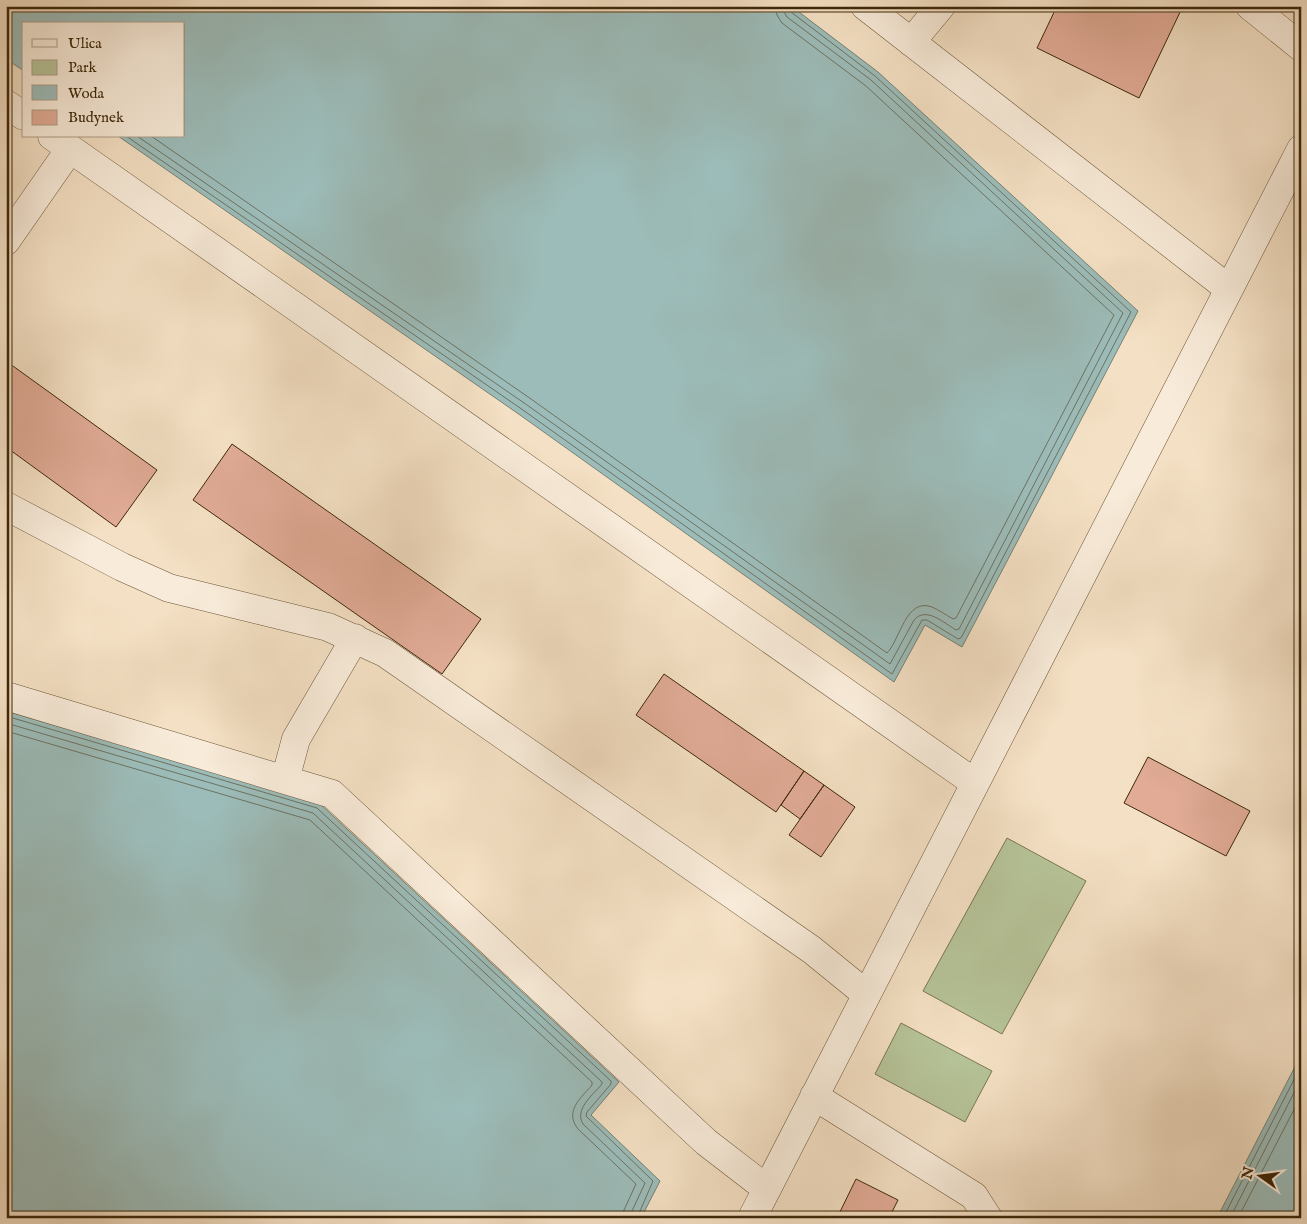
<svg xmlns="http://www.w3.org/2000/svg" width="1307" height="1224" viewBox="0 0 1307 1224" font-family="'IM FELL English',serif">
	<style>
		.green { fill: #b6c398; stroke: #7a7650 }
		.water { fill: #9cbcb9; stroke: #768173 }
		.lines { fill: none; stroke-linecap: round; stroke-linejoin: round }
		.shore { stroke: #6d7261; stroke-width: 1 }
		.building { fill: #e1ab96; stroke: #3e2809 }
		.minor-casing { stroke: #6c5638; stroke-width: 29 }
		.minor { stroke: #f8ebd9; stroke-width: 28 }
	</style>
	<rect width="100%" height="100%" fill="#f4e0c4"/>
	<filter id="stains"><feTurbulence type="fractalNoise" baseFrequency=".004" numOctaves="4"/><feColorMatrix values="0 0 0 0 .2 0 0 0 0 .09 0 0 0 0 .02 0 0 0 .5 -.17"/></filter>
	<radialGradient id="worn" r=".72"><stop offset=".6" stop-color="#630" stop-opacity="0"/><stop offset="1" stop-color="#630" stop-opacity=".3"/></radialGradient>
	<path class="green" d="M1007 838 1086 881 1002 1034 923 991Z
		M901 1023 992 1071 965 1122 875 1074Z"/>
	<path class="water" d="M6 6H791L878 72 1138 311 962 647 925 625 894 682 520 415 118 136H184V24H24V71L6 59Z
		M6 711 319 803 619 1082 591 1115 660 1181 641 1218H6Z
		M1301 1055V1218H1217Z"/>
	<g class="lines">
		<path class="shore" d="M126 136 523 410 892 674 922 620H927L958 639 961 638 1131 312 875 76 791 12 789 6
			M137 136 527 405 890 664 914 620C926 606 944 623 956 630L959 629 1123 313 871 80 787 17 784 12 783 6
			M151 136 531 399 887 653C900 640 906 597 932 607 939 610 946 615 953 619L956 618 1114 315 866 86 782 23 777 15 775 6
			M6 716 317 808 611 1081V1084L587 1112 586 1116 653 1181 637 1218
			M6 723 313 813 602 1082V1084C593 1095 574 1109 583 1124L645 1183 632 1211 631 1218
			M6 731 310 820 592 1082V1085C581 1098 564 1111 578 1129L636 1184 624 1210 623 1218
			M1223 1218 1301 1066
			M1230 1218 1301 1079
			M1238 1218 1301 1096"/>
	</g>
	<path class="building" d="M1057 6H1183L1139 98 1037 48Z
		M6 361 157 470 116 527 6 447Z
		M232 444 481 619 442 674 193 500Z
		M664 674 804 771 776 812 636 715Z
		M1148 757 1250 811 1226 856 1124 803Z
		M804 771 824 785 800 819 781 805Z
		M824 785 855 807 821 857 789 835Z
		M856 1179 898 1200 892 1212 903 1218H837Z"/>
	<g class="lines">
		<defs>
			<path id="minor" d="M865 6 1229 289
				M1250 6 1301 47
				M911 42 941 6
				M6 104 24 116
				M52 136 975 783
				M6 241 70 149
				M6 506 122 567 169 588 328 627 385 653 812 950 866 994
				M6 696 332 794 706 1142 767 1189
				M285 780 296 739 355 638
				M814 1096 974 1196 988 1218
				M752 1218 1301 149"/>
		</defs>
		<use href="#minor" class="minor-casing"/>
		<use href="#minor" class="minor"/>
	</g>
	<rect width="1307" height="1224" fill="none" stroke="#f4e0c4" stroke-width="25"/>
	<rect x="8" y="8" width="1292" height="1209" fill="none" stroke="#3e2809" stroke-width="2.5"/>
	<rect x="12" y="12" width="1282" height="1199" fill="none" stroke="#3e2809"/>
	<rect x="22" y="22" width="162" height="115" fill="#f8ebd9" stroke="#ae9d86"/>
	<rect x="32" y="39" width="25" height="8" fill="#f8ebd9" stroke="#ae9d86"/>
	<text x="68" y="48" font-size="15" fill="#3e2809">Ulica</text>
	<rect x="32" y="60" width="25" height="15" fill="#b6c398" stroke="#ae9d86"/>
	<text x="68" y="72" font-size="15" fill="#3e2809">Park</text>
	<rect x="32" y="85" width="25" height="15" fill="#9cbcb9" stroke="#ae9d86"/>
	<text x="68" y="98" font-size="15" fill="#3e2809">Woda</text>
	<rect x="32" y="110" width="25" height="15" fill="#e1ab96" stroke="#ae9d86"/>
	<text x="68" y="122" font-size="15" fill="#3e2809">Budynek</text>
	<g transform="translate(1260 1176) rotate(284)" stroke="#f8ebd9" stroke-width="4" paint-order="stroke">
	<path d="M0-4L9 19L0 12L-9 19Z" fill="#3e2809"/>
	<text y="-8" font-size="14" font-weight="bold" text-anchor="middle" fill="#3e2809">N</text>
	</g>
	<rect width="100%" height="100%" filter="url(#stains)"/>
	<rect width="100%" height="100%" fill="url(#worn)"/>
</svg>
